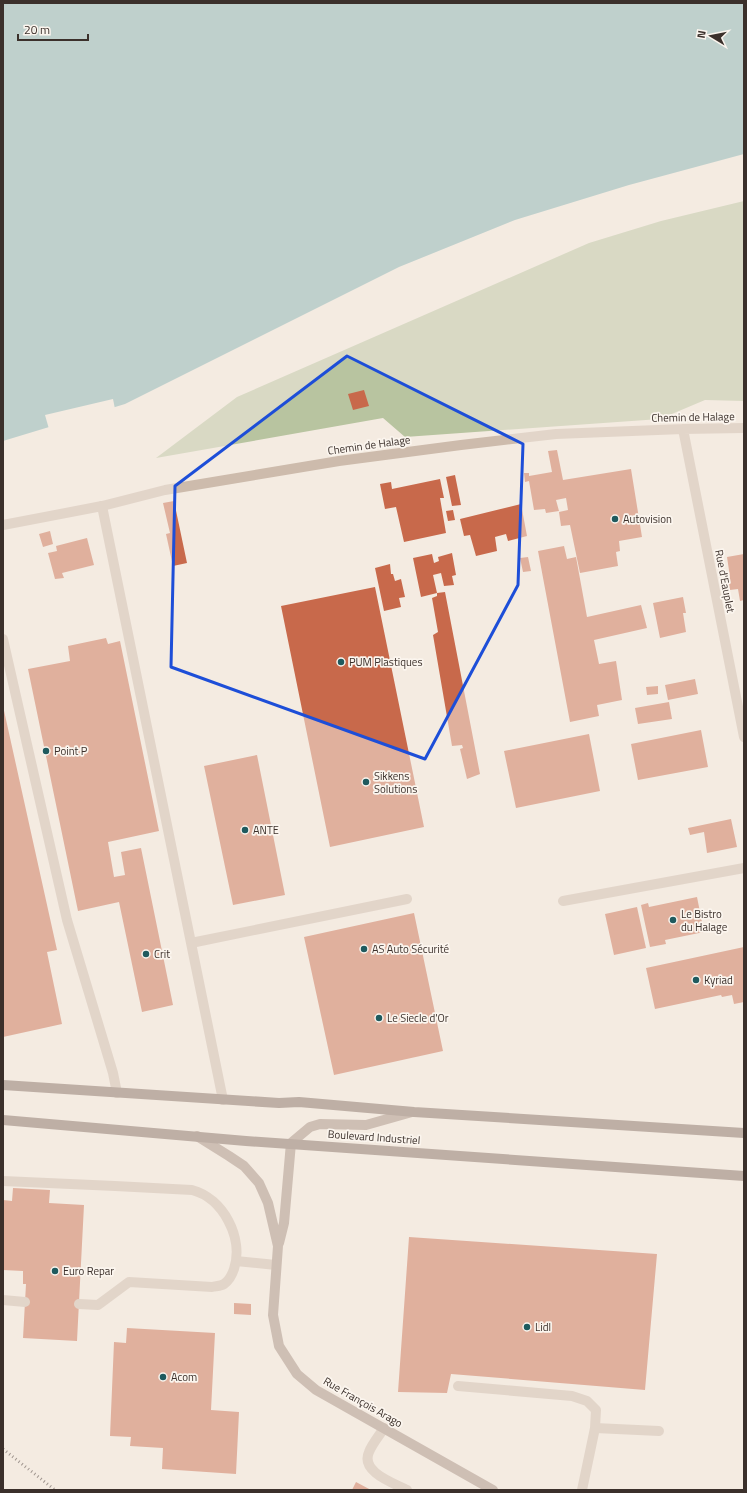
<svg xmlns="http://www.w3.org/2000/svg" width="747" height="1493" viewBox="0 0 747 1493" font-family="'Titillium Web',sans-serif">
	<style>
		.green { fill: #b8c4a0 }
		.water { fill: #7fb0b2 }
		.pier { fill: #f4ebe1 }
		.building { fill: #c8694b }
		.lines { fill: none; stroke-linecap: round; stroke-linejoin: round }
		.lane { stroke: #cdbbac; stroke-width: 10 }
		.street { stroke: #cdbbac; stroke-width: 10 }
		.secondary { stroke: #a18a7d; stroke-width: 10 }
		.primary { stroke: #7d675c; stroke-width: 10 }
		.rail { stroke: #3b302b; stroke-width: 3; stroke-dasharray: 1 3; stroke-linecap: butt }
		.marked { fill: none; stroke: #1d4ed8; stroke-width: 3; stroke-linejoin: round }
		.poi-dot { fill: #1f5a5e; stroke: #fbf5ee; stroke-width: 1.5 }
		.labels { text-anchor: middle; stroke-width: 3.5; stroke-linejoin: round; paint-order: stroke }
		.street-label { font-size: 11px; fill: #3b302b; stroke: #fbf5ee }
		.poi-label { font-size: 11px; fill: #3b302b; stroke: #fbf5ee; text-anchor: start }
	</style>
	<rect width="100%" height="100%" fill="#f4ebe1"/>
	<path class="green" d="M744 201V401L705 400 660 419 405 437 383 418 156 458 237 397 589 243 661 221Z"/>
	<path class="water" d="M3 3H744V154L629 185 515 220 399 267 125 404 3 441Z"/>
	<path class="pier" d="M113 399 115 409 49 429 45 415Z"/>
	<path class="building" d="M364 390 369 406 353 410 348 394Z
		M557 450 563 480 631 469 642 537 619 541 620 551 616 552 618 566 580 573 570 525 561 526 559 512 568 510 566 498 556 500 559 511 546 513 545 509 534 510 529 481 525 482 524 473H529V476L552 472 548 451Z
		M455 475 461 505 452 506 446 477Z
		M440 479 444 498H440L446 533 404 542 396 507 385 509 380 484 391 482 392 489Z
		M174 501 187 563 173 566 166 534 170 533 163 503Z
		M521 504 527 536 508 541 506 534 495 537 497 551 476 556 470 535 464 536 460 519Z
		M453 510 455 520 448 521 446 511Z
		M50 531 53 544 43 547 39 534Z
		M87 538 94 565 62 573 64 578 55 579 48 553 57 551 56 546Z
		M564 546 567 559 576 557 587 617 641 605 647 628 594 640 599 664 616 661 622 700 597 705 599 716 570 722 538 551Z
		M452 553 456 575 452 576 454 585 444 586 441 573 433 575 437 593 421 597 413 558 432 554 434 563 439 561 438 557Z
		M744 554V600L740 601 738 589 730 590 728 578 730 577 727 557Z
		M528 557 531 571 523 572 520 558Z
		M390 564 391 574H393L395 581 401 579 405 597 399 598 401 607 384 611 375 568Z
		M375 587 424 827 330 847 281 606Z
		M445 592 480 774 467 779 460 749 463 748 462 745 452 746 433 635 438 632 432 598 437 596V593Z
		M683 597 686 613H683L686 632 660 638 653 603Z
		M106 638 108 644 120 641 159 831 108 842 114 877 125 875 121 852 141 848 173 1005 142 1012 119 902 78 911 28 669 70 661 68 646Z
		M695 679 698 694 668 700 665 685Z
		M658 686V694L647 695 646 687Z
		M669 702 672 719 638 724 635 708Z
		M3 706 57 950 47 952 62 1024 3 1037Z
		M701 730 708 767 638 780 631 744Z
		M589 734 600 791 516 808 504 751Z
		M257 755 285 895 233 905 204 766Z
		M731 819 737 847 707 853 704 832 690 835 688 828Z
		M697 897 704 932 665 940 666 944 650 947 641 905 648 903 649 907Z
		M637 907 646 948 614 955 605 914Z
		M414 913 443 1051 334 1075 304 937Z
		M744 947V992H743L744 1002 734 1004 732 995 722 997 721 995 655 1009 646 968Z
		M13 1188 50 1190 49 1203 84 1205 77 1341 23 1338 26 1284H23V1271L3 1270V1200L12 1201Z
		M409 1237 657 1254 645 1390 451 1374 447 1393 398 1392Z
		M234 1303 251 1304V1315L234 1314Z
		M127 1328 215 1333 211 1410 239 1412 236 1474 162 1469 163 1448 130 1446 131 1437 110 1436 114 1342 126 1343Z
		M356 1482 371 1490H352Z"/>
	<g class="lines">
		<path class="lane" d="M102 506 223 1100
			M3 639 67 920 113 1073 117 1093
			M563 901 744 868
			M191 943 407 899
			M3 1181 115 1186 192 1190C223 1198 244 1238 234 1269 232 1275 230 1280 224 1284 221 1286 216 1286 212 1287L129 1282 98 1305 79 1304
			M236 1261 276 1265
			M3 1300 25 1302
			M458 1386 572 1396 587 1401 596 1410 595 1428
			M384 1428C379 1436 372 1444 369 1452 360 1472 394 1483 407 1490
			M582 1490 595 1428 659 1431"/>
		<path class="street" d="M683 429 744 737
			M3 525 102 506 165 490 339 461 461 445 556 434 683 429 744 428"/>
		<path class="secondary" d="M197 1136 229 1156 244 1166 259 1183 268 1203 278 1246 273 1315 279 1346 297 1374 316 1390 493 1490
			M279 1243 284 1223 291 1143 310 1127 320 1124 366 1125 412 1112"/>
		<path class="primary" d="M3 1085 279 1103 299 1102 414 1112 744 1133
			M3 1120 246 1141 744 1176"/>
		<path class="rail" d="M3 1449 55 1490"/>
	</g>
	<path d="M0 0H747V1493H0ZM347 356 523 444 518 585 425 759 171 667 175 486Z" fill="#f4ebe1" fill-opacity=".55" fill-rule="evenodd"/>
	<path class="marked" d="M347 356 523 444 518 585 425 759 171 667 175 486Z"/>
	<g class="poi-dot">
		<circle cx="615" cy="519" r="4"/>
		<circle cx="341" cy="662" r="4"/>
		<circle cx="46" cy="751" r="4"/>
		<circle cx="366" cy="782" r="4"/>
		<circle cx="245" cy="830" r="4"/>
		<circle cx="673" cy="920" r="4"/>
		<circle cx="364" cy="949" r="4"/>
		<circle cx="146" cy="954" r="4"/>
		<circle cx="696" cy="980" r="4"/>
		<circle cx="379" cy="1018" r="4"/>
		<circle cx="55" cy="1271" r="4"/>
		<circle cx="527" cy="1327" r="4"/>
		<circle cx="163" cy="1377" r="4"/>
	</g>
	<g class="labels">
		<g class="street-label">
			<text transform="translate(693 417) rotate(-1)" y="4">Chemin de Halage</text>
			<text transform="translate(369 445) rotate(-8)" y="4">Chemin de Halage</text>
			<text transform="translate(725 581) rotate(79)" y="4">Rue d'Eauplet</text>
			<text transform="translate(374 1137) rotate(4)" y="4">Boulevard Industriel</text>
			<text transform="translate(363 1402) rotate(30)" y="4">Rue François Arago</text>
		</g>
		<g class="poi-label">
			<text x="623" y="523">Autovision</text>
			<text x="349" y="666">PUM Plastiques</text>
			<text x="54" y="755">Point P</text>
			<text x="374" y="780">Sikkens<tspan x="374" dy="13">Solutions</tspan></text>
			<text x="253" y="834">ANTE</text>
			<text x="681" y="918">Le Bistro<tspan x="681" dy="13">du Halage</tspan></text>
			<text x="372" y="953">AS Auto Sécurité</text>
			<text x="154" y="958">Crit</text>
			<text x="704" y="984">Kyriad</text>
			<text x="387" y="1022">Le Siecle d'Or</text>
			<text x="63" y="1275">Euro Repar</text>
			<text x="535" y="1331">Lidl</text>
			<text x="171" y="1381">Acom</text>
		</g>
	</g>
	<rect width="747" height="1493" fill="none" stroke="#3b302b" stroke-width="8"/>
	<g transform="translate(711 36) rotate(280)" stroke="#fbf5ee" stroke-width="3" paint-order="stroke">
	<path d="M0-3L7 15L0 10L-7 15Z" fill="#3b302b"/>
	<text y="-6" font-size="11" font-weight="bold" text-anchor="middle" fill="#3b302b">N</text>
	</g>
	<path d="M18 34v6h70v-6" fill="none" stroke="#3b302b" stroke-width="2"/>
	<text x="24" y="34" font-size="12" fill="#3b302b" stroke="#fbf5ee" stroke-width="3" paint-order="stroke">20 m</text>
</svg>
